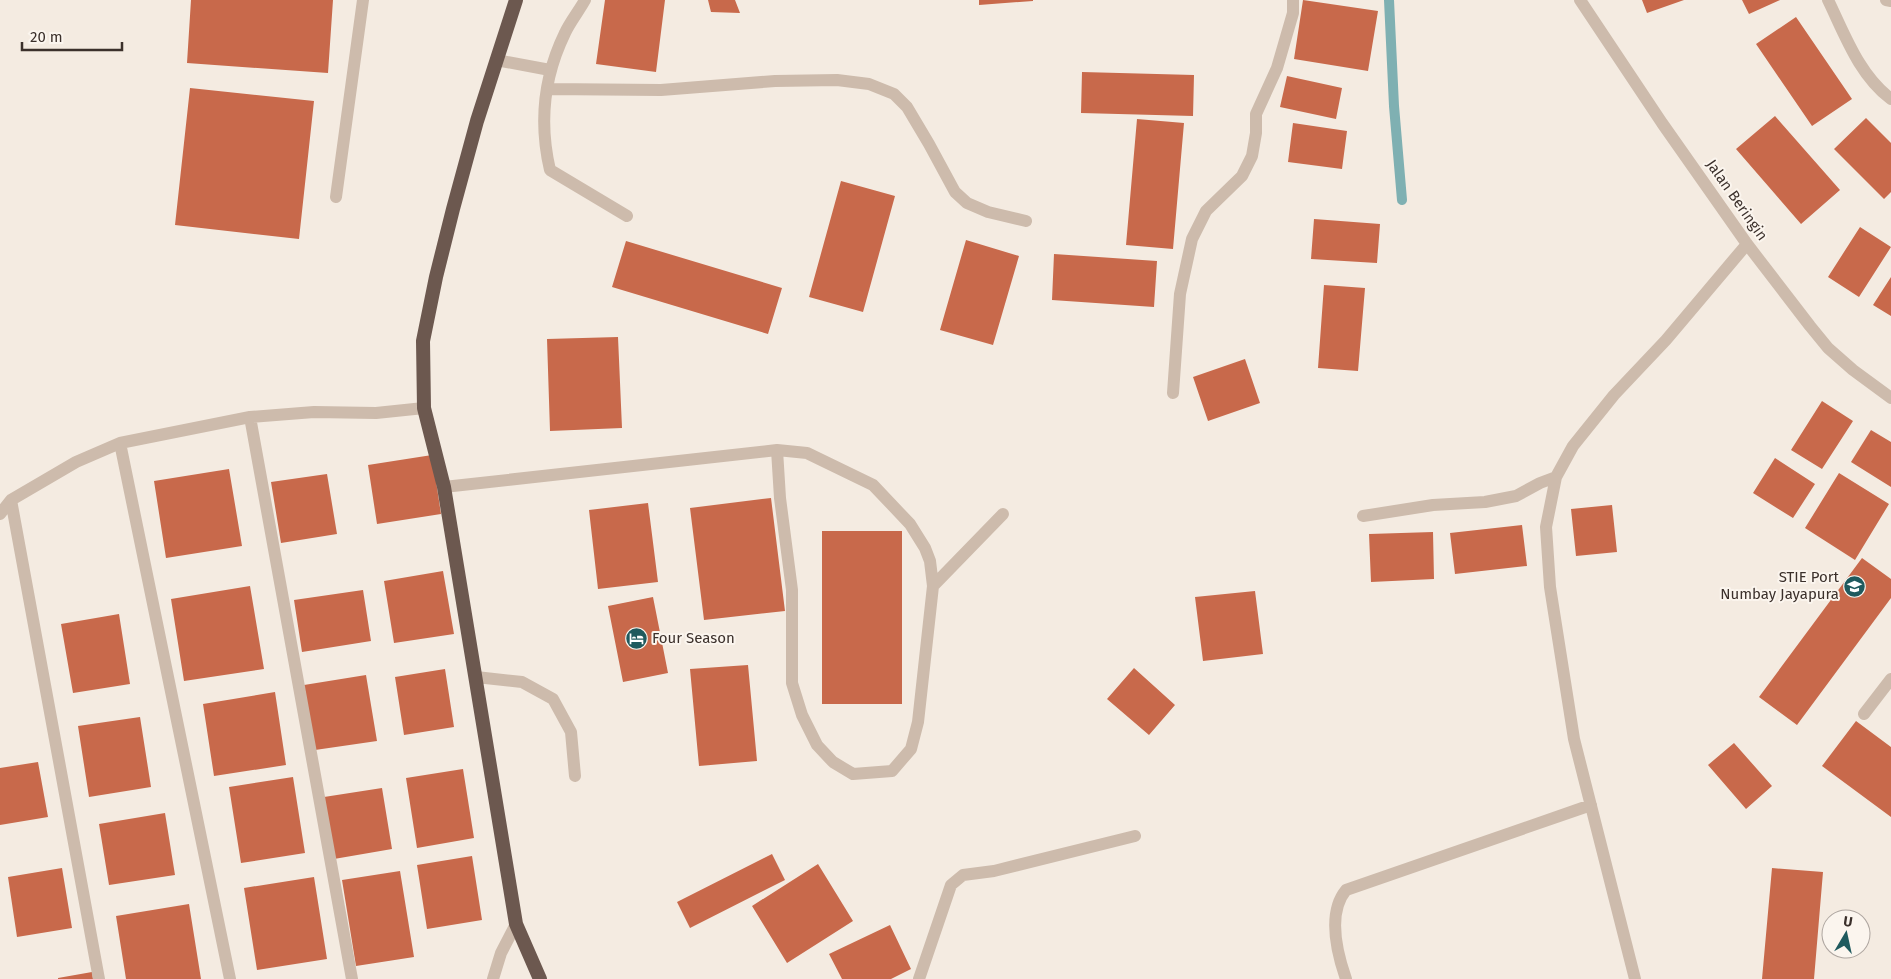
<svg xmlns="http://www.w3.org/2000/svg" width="1891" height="979" viewBox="0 0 1891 979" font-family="'Fira Sans',sans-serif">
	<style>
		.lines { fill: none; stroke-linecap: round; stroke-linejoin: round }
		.stream { stroke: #7fb0b2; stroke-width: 10 }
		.building { fill: #c8694b }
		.service { stroke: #cdbbac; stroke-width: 12 }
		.minor { stroke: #cdbbac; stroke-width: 12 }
		.trunk { stroke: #6c584f; stroke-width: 14 }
		.labels { text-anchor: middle; stroke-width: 4; stroke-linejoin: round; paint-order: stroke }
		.street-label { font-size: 15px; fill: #3b302b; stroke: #fbf5ee }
		.poi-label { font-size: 15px; fill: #3b302b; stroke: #fbf5ee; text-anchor: end }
	</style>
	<rect width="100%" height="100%" fill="#f4ebe1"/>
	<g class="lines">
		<path class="stream" d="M1389 0 1394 106 1402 200"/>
	</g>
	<path class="building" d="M191 0H333L328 73 187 63Z
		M605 0H665L656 72 596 64Z
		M708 0H735L740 13 711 12Z
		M979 0H1033V1L979 5Z
		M1303 0 1378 11 1368 71 1294 59Z
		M1642 0H1684L1647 13Z
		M1742 0H1780L1749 14Z
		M1796 17 1852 99 1812 126 1756 44Z
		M1082 72 1194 75 1193 116 1081 113Z
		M1287 76 1342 88 1336 119 1280 107Z
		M190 88 314 101 299 239 175 225Z
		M1775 116 1840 190 1801 224 1736 149Z
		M1866 118 1891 143V192L1884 199 1834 149Z
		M1137 119 1184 123 1173 249 1126 245Z
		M1293 123 1347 131 1342 169 1288 162Z
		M841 181 895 196 863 312 809 297Z
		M1314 219 1380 224 1377 263 1311 259Z
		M1860 227 1891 247 1859 297 1828 277Z
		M966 240 1019 256 993 345 940 330Z
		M626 241 782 288 768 334 612 287Z
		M1054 254 1157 261 1154 307 1052 300Z
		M1891 277V316L1873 305Z
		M1324 285 1365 288 1358 371 1318 368Z
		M618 337 622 428 550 431 547 339Z
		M1245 359 1260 403 1208 421 1193 377Z
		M1822 401 1853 421 1822 469 1791 450Z
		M1871 430 1891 442V487L1851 462Z
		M432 455 441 514 377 524 368 465Z
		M1775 458 1815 484 1793 518 1753 493Z
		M229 469 242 546 166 558 154 481Z
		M1839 473 1889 504 1855 560 1805 528Z
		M327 474 337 534 281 543 271 482Z
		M771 498 785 611 704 620 690 508Z
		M648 503 658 582 598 589 589 510Z
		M1612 505 1617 552 1576 556 1571 509Z
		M1522 525 1527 566 1455 574 1450 533Z
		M822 531H902V704H822Z
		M1433 532 1434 579 1371 582 1369 534Z
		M1862 558 1891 579V598L1797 725 1759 697Z
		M443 571 454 634 394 643 384 581Z
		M250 586 264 669 184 681 171 599Z
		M363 590 371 641 302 652 294 600Z
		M1255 591 1263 654 1203 661 1195 597Z
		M653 597 668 673 623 682 608 606Z
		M119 614 130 684 73 693 61 624Z
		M748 665 757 761 699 766 690 669Z
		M1134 668 1175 705 1149 735 1107 699Z
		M445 669 454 727 404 735 395 677Z
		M366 675 377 741 315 750 304 685Z
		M275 692 286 765 214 776 203 704Z
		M140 717 151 787 89 797 78 726Z
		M1856 721 1891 747V817L1822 766Z
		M1734 743 1772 786 1746 809 1708 765Z
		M38 762 48 817 0 825V768Z
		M463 769 474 838 417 848 406 778Z
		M293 777 305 853 241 863 229 787Z
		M382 788 392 849 334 859 324 797Z
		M165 813 175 875 109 885 99 824Z
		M772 854 785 880 690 928 677 902Z
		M472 856 482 920 427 929 417 865Z
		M818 864 853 921 787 963 752 906Z
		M62 868 72 928 17 937 8 877Z
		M1772 868 1823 872 1814 979H1762Z
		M400 871 414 957 356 966 342 880Z
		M314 877 327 959 257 970 244 888Z
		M189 904 201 979H126L116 916Z
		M890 925 911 969 891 979H842L829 954Z
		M92 972 93 979H58V978Z"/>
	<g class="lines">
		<path class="service" d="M585 0C579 11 570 22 565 33 544 76 539 123 550 170L627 216
			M496 60 550 70
			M547 89 661 90 775 81 837 80 869 84 894 94 907 107 929 144 955 192 967 203 988 212 1026 221
			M476 677 522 682 553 699 571 732 575 776
			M1864 714 1891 679"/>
		<path class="minor" d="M1580 0 1662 123 1747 244 1810 326 1828 348 1853 370 1891 398
			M1828 0C1845 35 1859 75 1891 99
			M1886 0 1891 1
			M336 197 363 0
			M1173 393 1180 294 1192 239 1206 211 1242 176 1252 156 1256 133V114L1277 68 1293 13V0
			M250 417 352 979
			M120 443 230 979
			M444 487 777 450 807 453 873 485 910 524 925 548 930 561 933 586 918 722 911 749 892 771 853 774 833 762 817 745 802 715 792 683V590L780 498 777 450
			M11 500 99 979
			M0 514 11 500 76 462 120 443 250 417 314 412 376 413 424 408
			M1363 516 1433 505 1485 502 1516 496 1540 483 1556 477
			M933 586 1003 514
			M493 979 501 953 516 924
			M919 979 951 885 963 875 994 871 1135 836
			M1346 979C1337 953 1327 913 1346 890L1591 805
			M1635 979 1574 739 1550 587 1546 527 1556 477 1573 446 1614 395 1666 340 1747 244"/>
		<path class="trunk" d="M516 0 477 121 453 209 436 277 423 341 424 408 444 487 516 924 540 979"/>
	</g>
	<defs>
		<symbol id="university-disc" viewBox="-11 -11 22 22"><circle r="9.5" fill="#1f5a5e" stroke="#fbf5ee"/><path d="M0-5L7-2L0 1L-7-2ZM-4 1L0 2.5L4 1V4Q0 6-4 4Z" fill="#fff"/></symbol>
		<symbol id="hotel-disc" viewBox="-11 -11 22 22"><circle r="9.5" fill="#1f5a5e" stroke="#fbf5ee"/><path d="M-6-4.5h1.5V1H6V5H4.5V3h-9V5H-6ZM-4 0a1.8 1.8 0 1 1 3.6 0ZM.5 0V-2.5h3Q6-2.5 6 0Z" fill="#fff"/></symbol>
	</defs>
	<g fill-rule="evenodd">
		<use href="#university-disc" x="1842" y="574" width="25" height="25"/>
		<use href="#hotel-disc" x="624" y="626" width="25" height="25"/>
	</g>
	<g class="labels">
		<g class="street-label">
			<text transform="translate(1737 200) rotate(55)" y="5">Jalan Beringin</text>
		</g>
		<g class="poi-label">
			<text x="1839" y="582">STIE Port<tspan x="1839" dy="17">Numbay Jayapura</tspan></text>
			<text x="652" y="643" text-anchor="start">Four Season</text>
		</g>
	</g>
	<g transform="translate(1846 934) rotate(9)"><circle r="24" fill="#fbf5ee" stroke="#aea6a0"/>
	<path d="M0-4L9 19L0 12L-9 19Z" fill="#1f5a5e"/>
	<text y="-8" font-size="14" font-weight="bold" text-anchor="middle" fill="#3b302b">U</text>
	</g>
	<path d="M22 42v8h100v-8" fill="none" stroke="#3b302b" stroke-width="2.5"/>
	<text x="30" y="42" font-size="15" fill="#3b302b" stroke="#fbf5ee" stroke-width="4" paint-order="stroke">20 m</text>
</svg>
